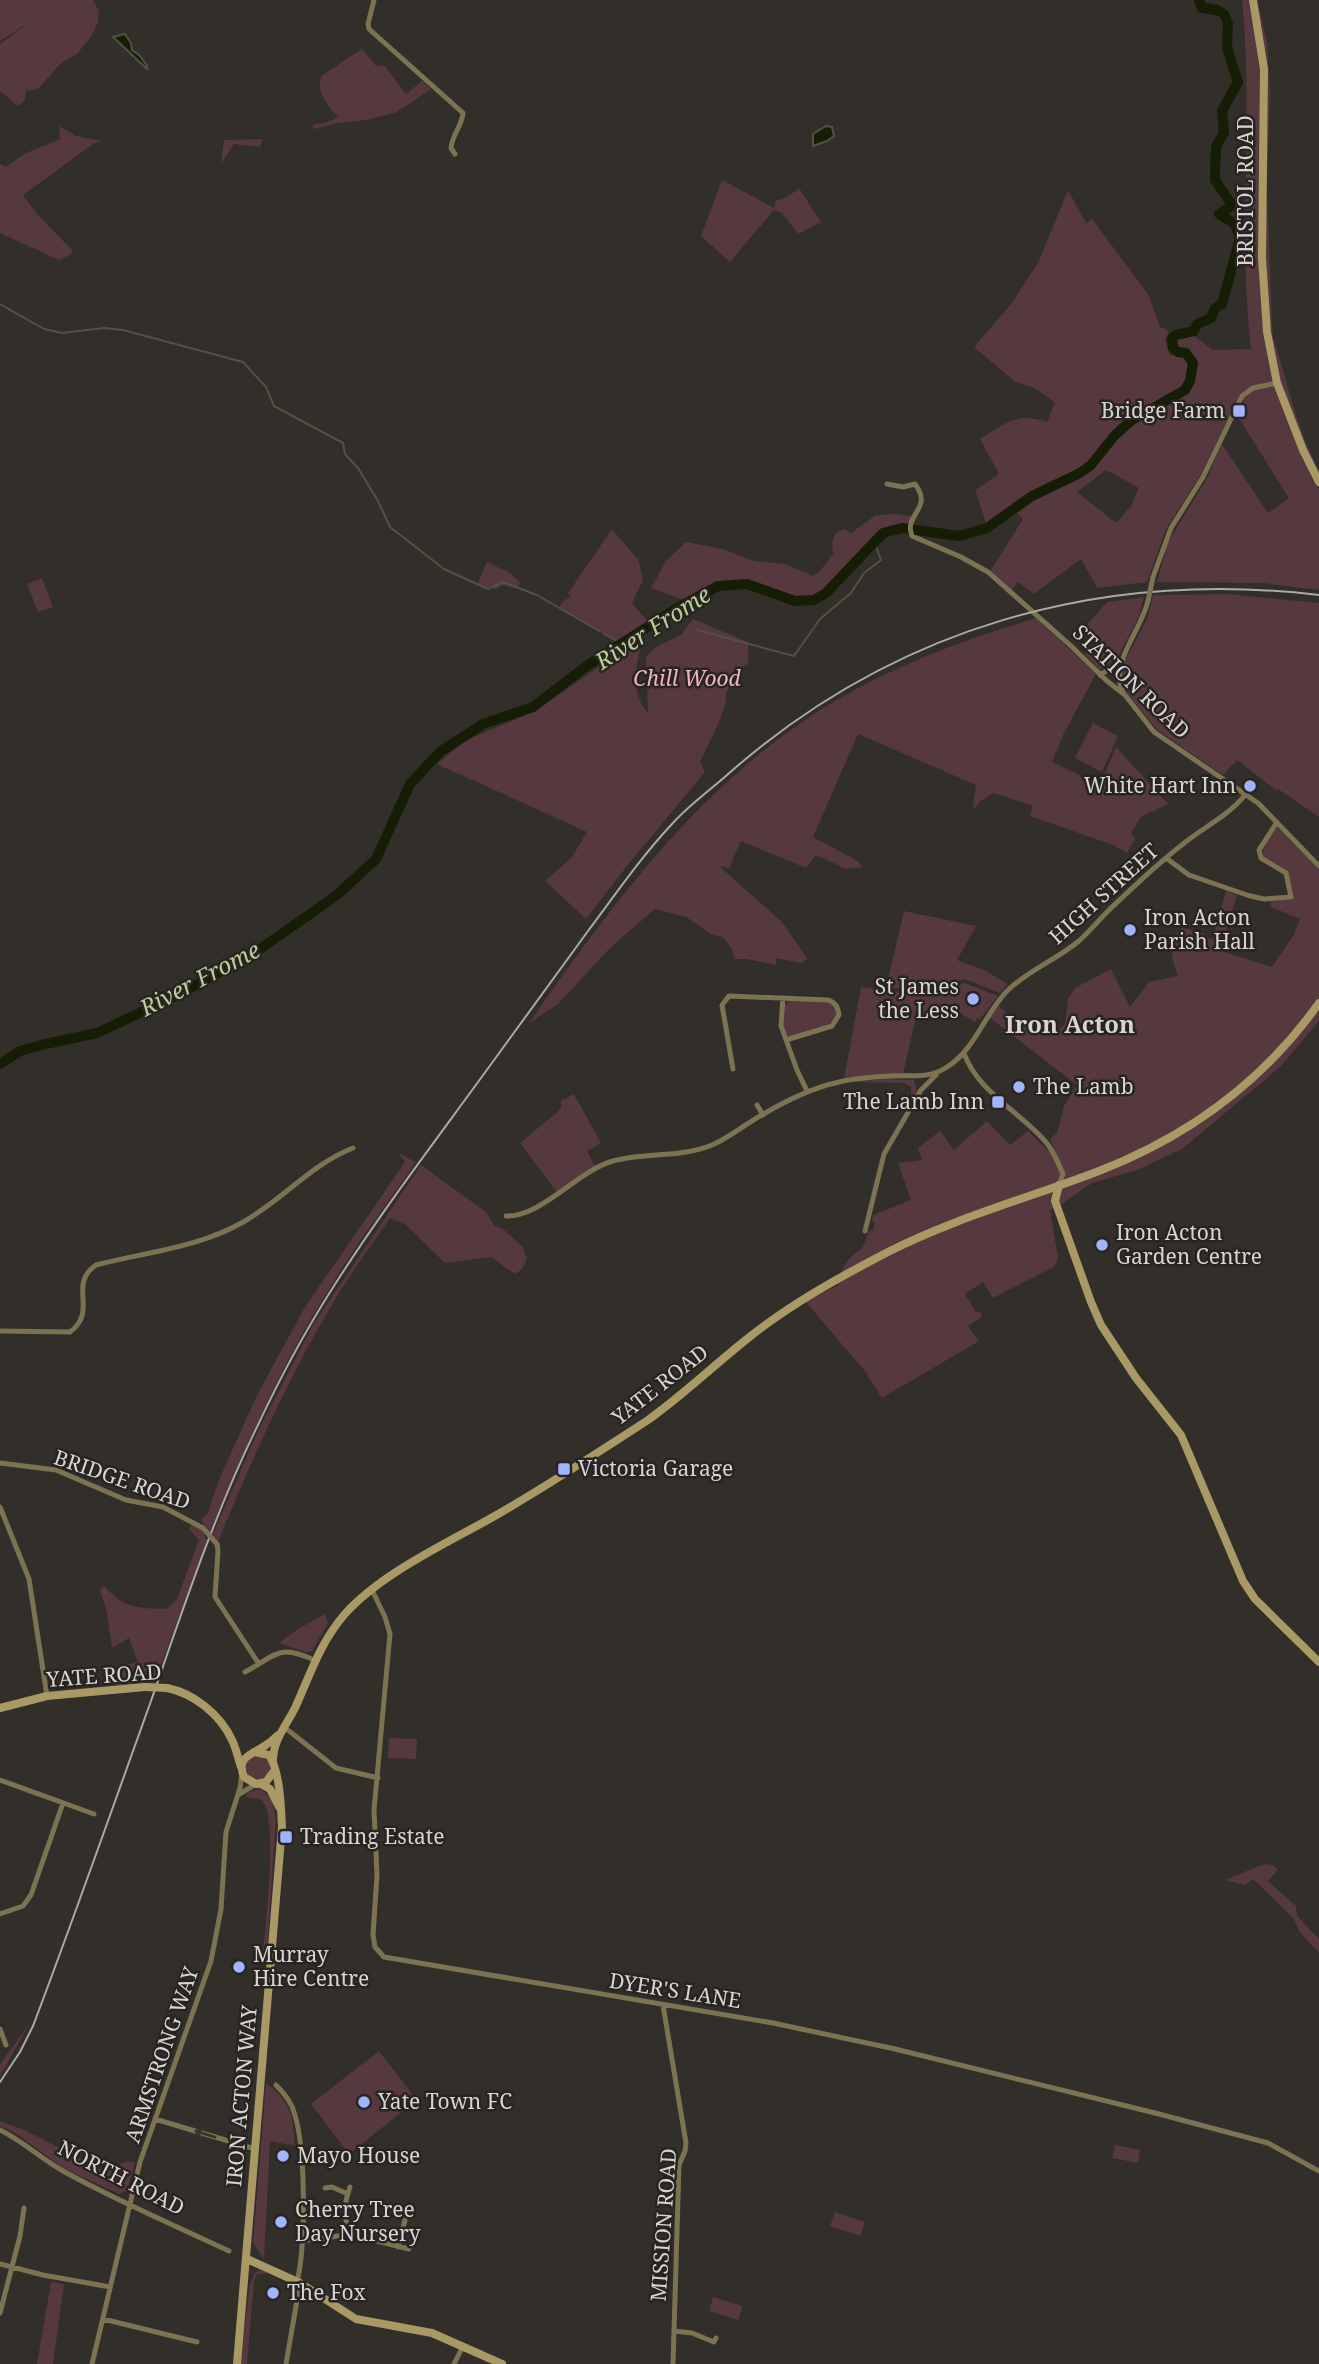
<svg xmlns="http://www.w3.org/2000/svg" width="1319" height="2364" viewBox="0 0 1319 2364" font-family="'Noto Serif',serif">
	<style>
		.green { fill: #56383f; fill-rule: evenodd }
		.water { fill: #151d04; stroke: #4f5442; stroke-width: 2 }
		.lines { fill: none; stroke-linecap: round; stroke-linejoin: round }
		.stream { stroke: #4f5442; stroke-width: 2 }
		.river { stroke: #151d04; stroke-width: 10 }
		.street { stroke: #7c7353; stroke-width: 5 }
		.secondary { stroke: #a89965; stroke-width: 8 }
		.rail { stroke: #aca9a6; stroke-width: 2 }
		.street-bridge { stroke: #7c7353; stroke-width: 5 }
		.secondary-bridge { stroke: #a89965; stroke-width: 8 }
		.oneway { stroke: #39342b }
		.poi-dot { fill: #a0b3fd; stroke: #282421; stroke-width: 2.5 }
		.labels { text-anchor: middle; stroke-width: 5; stroke-linejoin: round; paint-order: stroke }
		.street-label { font-size: 21px; fill: #d7d4d1; stroke: #282421 }
		.poi-label { font-size: 21px; fill: #d7d4d1; stroke: #282421; text-anchor: start }
		.park-label { font-size: 21px; font-style: italic; fill: #f3b3c2; stroke: #282421 }
		.water-label { font-size: 23px; font-style: italic; fill: #bace97; stroke: #282421 }
		.quarter-label { font-size: 24px; font-weight: bold; fill: #d7d4d1; stroke: #282421 }
	</style>
	<rect width="100%" height="100%" fill="#322e2a"/>
	<path class="green" d="M0 0H93L99 11 98 22 91 37 77 54 61 63 38 89 26 91 25 100 18 106 0 91V44L31 21 0 41Z
		M1242 0H1257L1267 42 1270 92 1267 192 1272 324 1273 337C1287 381 1297 429 1319 470V590L1263 583 1157 582 1168 542 1206 480 1222 444 1268 513 1289 498 1237 415 1244 401 1239 396 1202 473 1166 529 1147 582 1097 588 1081 559 1034 594 1018 582 1011 590 989 573 1023 519 1016 512 1032 499 1081 475 1093 466 1116 438 1138 420 1159 407 1185 396 1192 384 1197 365C1188 351 1185 354 1175 344L1178 338 1194 336 1213 350 1251 349C1237 233 1254 116 1242 0ZM1106 470 1139 488 1131 506 1116 523 1077 492Z
		M362 49 376 66H385L406 94 422 81 431 89 397 112 367 120 338 123 315 129 312 127 314 124 325 123 338 117C327 105 316 92 321 76Z
		M59 126 76 136 102 141 93 144 23 195 37 214 73 251 70 255 59 260 0 233V164L6 167 24 154 60 139Z
		M263 139 260 147 234 144 221 164 224 140Z
		M722 180 774 208 776 201 789 196 799 188 821 222 798 234 782 213 774 210 730 262 701 236Z
		M1068 190 1086 223 1092 219 1148 294 1160 327 1169 331 1165 341 1170 355 1184 357 1190 365 1188 378 1177 393 1154 403 1123 424 1090 461 1078 470 1026 495 986 523 975 490 999 474 980 439C1005 424 1016 411 1047 422L1055 402 1034 388 1014 381 974 347 1012 303 1039 261Z
		M897 514 916 517 911 529 901 528 874 541 852 566 814 600 795 601 747 584 718 586 689 602 651 588 666 561 686 542 723 549 754 561 785 564 813 576 820 571 833 554 832 543 835 534 843 529 851 533 876 515Z
		M612 529 639 561 643 580 632 603 650 624 648 628 622 644 559 609 562 602 571 596 568 593Z
		M487 562 510 573 520 582 517 589 502 585 496 589 477 585Z
		M42 578 53 607 38 612 27 584Z
		M1227 594 1319 603V817L1278 789 1276 790 1237 760 1223 775 1157 730 1128 694 1121 678 1125 661 1148 617 1153 595Z
		M1144 597 1139 616 1117 659 1100 670 1085 654 1096 643 1083 629 1107 602Z
		M1036 618 1096 674 1064 733 1052 762 1100 785 1116 747 1168 804 1141 817 1131 833 1135 840 1127 853 1113 845 1030 816 1033 806 994 793 979 802 975 809 973 805 976 785 858 734 813 837 858 861 862 867 846 869 816 855 806 868 741 841 729 868 719 866 781 921 808 959 801 963 776 958V965L747 959H735L731 948 723 937 711 934 686 917 655 909 611 947 558 1004 529 1023C614 901 705 778 835 701 898 664 966 639 1036 618Z
		M693 619 748 642V664L734 670 736 678 733 686H730L726 694C728 710 707 746 700 762L705 772 627 866 586 919 545 881 572 857 587 832 437 764 467 740 535 711 622 651 638 643C642 650 639 652 638 659 634 677 635 699 648 713L646 657 656 647 681 635Z
		M1093 723 1118 736 1102 772 1075 758Z
		M1277 827 1319 870V1021L1280 1067 1182 1149 1137 1170 1092 1183 1063 1203 1050 1210 1058 1258 1054 1267 993 1298 983 1282 965 1294 976 1312 980 1311 982 1317 968 1326 979 1341 882 1398 864 1370 805 1301 839 1285C839 1270 849 1255 862 1249L869 1231 873 1230 875 1223 872 1220 873 1215 911 1200 898 1163 922 1160 918 1148 940 1131 954 1150 987 1121 1010 1145 1028 1131 1048 1151 1054 1149 1050 1139 1057 1133 1064 1106 1077 1085 990 1018 998 1006 1022 1026 1026 1022 1044 1021 1057 1032 1065 1024 1068 999 1075 988 1111 969 1130 1007 1149 982 1178 976C1172 961 1166 940 1182 928L1202 932 1212 941 1226 891 1237 895 1221 947 1224 952 1272 967 1293 936 1300 919 1271 907V901L1292 899C1290 869 1289 872 1263 858V848Z
		M904 911 976 926 957 960 984 970 1008 984 1000 993 965 979 926 988H886Z
		M965 983 998 996 980 1019 977 1018 975 1022 950 1007 943 1019 917 1013 903 1074 844 1078 861 987 921 994Z
		M790 1000C799 1000 856 998 833 1021 830 1026 798 1034 790 1037L786 1035 783 1026 785 1005Z
		M884 1079 914 1080 917 1091 911 1101V1087L904 1083 854 1082Z
		M574 1094 601 1143 587 1151 595 1166 556 1191 520 1143 561 1109V1101Z
		M399 1153 416 1162C388 1203 357 1243 331 1286 282 1363 245 1447 210 1531L202 1522V1518L208 1513 218 1482 257 1395 305 1307 405 1162Z
		M421 1165 486 1212 494 1225 503 1229 523 1247 527 1259 522 1269 515 1274 491 1257 445 1263 406 1225 390 1218C373 1243 355 1267 339 1293 291 1372 253 1456 218 1542L213 1534 258 1431 314 1323Z
		M191 1525 201 1529 207 1540 154 1684 116 1686 118 1679 115 1667 138 1662 129 1638 112 1648 107 1612 100 1590 104 1586C125 1609 137 1608 166 1609L177 1599 199 1540 189 1529Z
		M325 1614 328 1623 312 1651 306 1652 279 1643 298 1629Z
		M389 1738 417 1739 416 1759 388 1758Z
		M246 1768a12 12 0 1 1 24 0a12 12 0 1 1-24 0Z
		M259 1789C272 1794 274 1807 276 1819L266 1962 262 1961C265 1932 279 1819 262 1800L245 1797 249 1792Z
		M1264 1864 1273 1865 1278 1870 1268 1881 1296 1906 1297 1916 1319 1939V1953L1299 1931 1294 1919 1253 1879 1245 1885 1225 1880Z
		M29 2025 0 2076V2064Z
		M379 2051 417 2100 349 2154 311 2104Z
		M266 2083C292 2102 293 2116 295 2146L270 2141 264 2259 253 2243Z
		M0 2121 27 2131 105 2172 127 2161 135 2163 127 2191 119 2194 63 2168 17 2134 0 2126Z
		M1115 2145 1140 2150 1138 2163 1112 2158Z
		M835 2212 865 2222 860 2236 830 2226Z
		M260 2270 269 2273 257 2274 254 2281 247 2364H240L250 2284 255 2273Z
		M51 2282 64 2284 53 2364H37Z
		M713 2297 743 2306 738 2320 709 2311Z"/>
	<path class="water" d="M125 34 131 43 132 50 140 56 147 66V69L113 37Z
		M826 126 832 127 834 136 827 141 813 146V134Z"/>
	<g class="lines">
		<path class="stream" d="M0 304 44 329 62 333 104 328 123 330 243 362 266 387 274 406 343 443 345 454 358 468 378 501 390 527 444 569 488 589 503 582 537 595 599 631
			M697 630 794 656 820 619 851 593 864 573 881 560 874 541
			M604 634 622 644"/>
		<path class="river" d="M0 1064 20 1051 41 1045 97 1033 182 993 260 949 337 895 376 859 410 784 441 751 483 724 533 707 588 665 679 607 718 586 747 584 795 601 814 600 826 593 883 533 902 528 959 536 987 528 1032 496 1080 473 1091 465 1115 435 1132 420 1185 390 1190 381 1193 363 1186 353 1178 352 1173 348 1172 338 1176 335 1194 331 1197 324 1211 318 1215 308 1222 304 1240 238 1235 224 1219 214 1230 207V202L1215 180V168L1216 147 1224 132 1222 111 1238 82 1227 48 1228 24 1224 14 1217 10 1202 8 1199 0"/>
		<path class="street" d="M374 0 368 24 369 29 463 113C462 126 452 135 451 148L455 154
			M887 484 903 487 915 484C934 509 903 514 912 536L961 557 988 572 1070 645 1107 681 1125 695 1154 732 1258 803 1319 866
			M1153 577 1171 528 1203 477 1242 396 1253 388 1277 383
			M1100 675 1121 661
			M1123 692C1109 663 1141 631 1148 601
			M1166 858 1189 875 1250 896 1264 899 1291 897 1286 873 1261 858 1259 850 1277 822
			M783 998 781 1026 797 1070 807 1091
			M964 1053C977 1091 1020 1112 1045 1141 1053 1150 1058 1162 1063 1174L1059 1185
			M733 1069 722 1005 729 996 828 1000C836 1003 838 1007 839 1015L832 1026 786 1040
			M757 1105 763 1115
			M506 1216C542 1217 577 1171 613 1161 644 1152 681 1158 712 1145 726 1139 739 1129 752 1121 779 1104 807 1089 839 1082 856 1078 874 1077 891 1076 912 1075 929 1079 947 1067 976 1049 985 1012 1009 989 1030 970 1057 959 1079 941 1089 932 1098 921 1108 911 1132 888 1157 864 1183 844 1204 827 1228 816 1245 795
			M865 1231 884 1154 921 1090 936 1075
			M0 1331 70 1332C99 1310 67 1285 96 1265 146 1252 199 1248 245 1221 283 1199 312 1164 353 1148
			M0 1463 56 1470 126 1500 163 1507 203 1528
			M0 1507 29 1579 47 1696
			M217 1544 218 1551 215 1597 259 1664
			M372 1590 385 1617 390 1634 374 1810 377 1875 373 1935 375 1947 384 1957 773 2023 895 2049 1159 2114 1268 2143 1319 2171
			M245 1672C276 1656 277 1643 314 1660
			M284 1727 336 1768 378 1778
			M0 1780 94 1814
			M238 1795 256 1784
			M0 1914 23 1906 31 1895 63 1803
			M663 2005 686 2143 685 2151 679 2165 673 2364
			M0 2029 6 2045
			M276 2085C284 2093 291 2101 294 2112 306 2147 306 2245 297 2282
			M155 2119 255 2149
			M0 2130C23 2141 41 2159 63 2171 117 2201 174 2225 229 2251
			M325 2188 332 2187 348 2194
			M349 2234C344 2214 343 2207 350 2187
			M301 2240H315L349 2234 409 2249
			M398 2247 405 2220
			M0 2264 43 2275 110 2287
			M0 2313 20 2236 24 2208
			M103 2319 197 2342
			M674 2331 692 2333 714 2342 716 2338
			M92 2364 140 2162 211 1961 221 1909 226 1832 240 1788 242 1772
			M286 2364 300 2283
			M454 2364 463 2346"/>
		<path class="secondary" d="M1253 0 1264 69 1262 258 1267 332 1277 383 1303 450 1319 482
			M1059 1185 1055 1201 1091 1302 1101 1325 1136 1378 1181 1435 1243 1581 1255 1599 1319 1662
			M167 1688C193 1693 220 1714 232 1740 236 1748 238 1758 241 1767
			M0 1708 47 1696 145 1687
			M273 1761C273 1740 286 1726 295 1708 310 1675 320 1643 344 1615 382 1572 450 1542 500 1513 550 1484 599 1452 648 1420 683 1395 713 1366 747 1339 789 1305 838 1278 886 1253 954 1218 1029 1198 1099 1171 1189 1136 1263 1082 1319 1003
			M274 1771 266 1782 256 1784 244 1777C236 1758 250 1755 263 1747 268 1744 273 1740 277 1736
			M261 1784 270 1789 279 1807
			M247 2259 300 2283 356 2319 432 2333 502 2364
			M237 2364 282 1827C281 1807 280 1771 269 1755L254 1752"/>
		<path class="rail" d="M0 2082 20 2052 33 2026C74 1918 112 1809 151 1701 183 1609 214 1515 257 1427 279 1380 304 1333 332 1289 380 1213 436 1140 489 1067 522 1022 555 977 588 931 615 895 641 857 672 824 688 806 709 791 727 775 893 628 1099 569 1319 595"/>
		<path class="street-bridge" d="M1148 601 1153 577
			M203 1528 217 1544"/>
		<path class="secondary-bridge" d="M145 1687 167 1688"/>
	</g>
	<defs><path id="oneway-shaft" d="M-6 0H5M1.5-3L5.5 0L1.5 3" fill="none" stroke-width="1.6" stroke-linecap="round" stroke-linejoin="round" transform="scale(1.75)"/></defs>
	<use class="oneway" href="#oneway-shaft" transform="translate(205 2134) rotate(-163)"/>
	<g class="poi-dot">
		<rect x="1232" y="404" width="14" height="14" rx="3.5"/>
		<circle cx="1250" cy="786" r="7"/>
		<circle cx="1130" cy="930" r="7"/>
		<circle cx="973" cy="999" r="7"/>
		<circle cx="1019" cy="1087" r="7"/>
		<rect x="991" y="1095" width="14" height="14" rx="3.5"/>
		<circle cx="1102" cy="1245" r="7"/>
		<rect x="557" y="1462" width="14" height="14" rx="3.5"/>
		<rect x="279" y="1830" width="14" height="14" rx="3.5"/>
		<circle cx="239" cy="1967" r="7"/>
		<circle cx="364" cy="2102" r="7"/>
		<circle cx="283" cy="2156" r="7"/>
		<circle cx="281" cy="2222" r="7"/>
		<circle cx="273" cy="2293" r="7"/>
	</g>
	<g class="labels">
		<g class="street-label">
			<text transform="translate(1246 191) rotate(-90)" y="7">BRISTOL ROAD</text>
			<text transform="translate(1131 682) rotate(44)" y="7">STATION ROAD</text>
			<text transform="translate(1104 894) rotate(-42)" y="7">HIGH STREET</text>
			<text transform="translate(660 1385) rotate(-38)" y="7">YATE ROAD</text>
			<text transform="translate(122 1480) rotate(19)" y="7">BRIDGE ROAD</text>
			<text transform="translate(104 1676) rotate(-4)" y="7">YATE ROAD</text>
			<text transform="translate(675 1991) rotate(9)" y="7">DYER'S LANE</text>
			<text transform="translate(162 2055) rotate(-71)" y="7">ARMSTRONG WAY</text>
			<text transform="translate(242 2096) rotate(-85)" y="7">IRON ACTON WAY</text>
			<text transform="translate(121 2178) rotate(27)" y="7">NORTH ROAD</text>
			<text transform="translate(664 2225) rotate(-86)" y="7">MISSION ROAD</text>
		</g>
		<g class="poi-label">
			<text x="1225" y="418" text-anchor="end">Bridge Farm</text>
			<text x="1236" y="793" text-anchor="end">White Hart Inn</text>
			<text x="1144" y="925">Iron Acton<tspan x="1144" dy="24">Parish Hall</tspan></text>
			<text x="959" y="994" text-anchor="end">St James<tspan x="959" dy="24">the Less</tspan></text>
			<text x="1033" y="1094">The Lamb</text>
			<text x="984" y="1109" text-anchor="end">The Lamb Inn</text>
			<text x="1116" y="1240">Iron Acton<tspan x="1116" dy="24">Garden Centre</tspan></text>
			<text x="578" y="1476">Victoria Garage</text>
			<text x="300" y="1844">Trading Estate</text>
			<text x="253" y="1962">Murray<tspan x="253" dy="24">Hire Centre</tspan></text>
			<text x="378" y="2109">Yate Town FC</text>
			<text x="297" y="2163">Mayo House</text>
			<text x="295" y="2217">Cherry Tree<tspan x="295" dy="24">Day Nursery</tspan></text>
			<text x="287" y="2300">The Fox</text>
		</g>
		<g class="park-label">
			<text x="687" y="686">Chill Wood</text>
		</g>
		<g class="water-label">
			<text transform="translate(653 628) rotate(-33)" y="8">River Frome</text>
			<text transform="translate(200 979) rotate(-28)" y="8">River Frome</text>
		</g>
		<g class="quarter-label">
			<text x="1070" y="1033">Iron Acton</text>
		</g>
	</g>
</svg>
